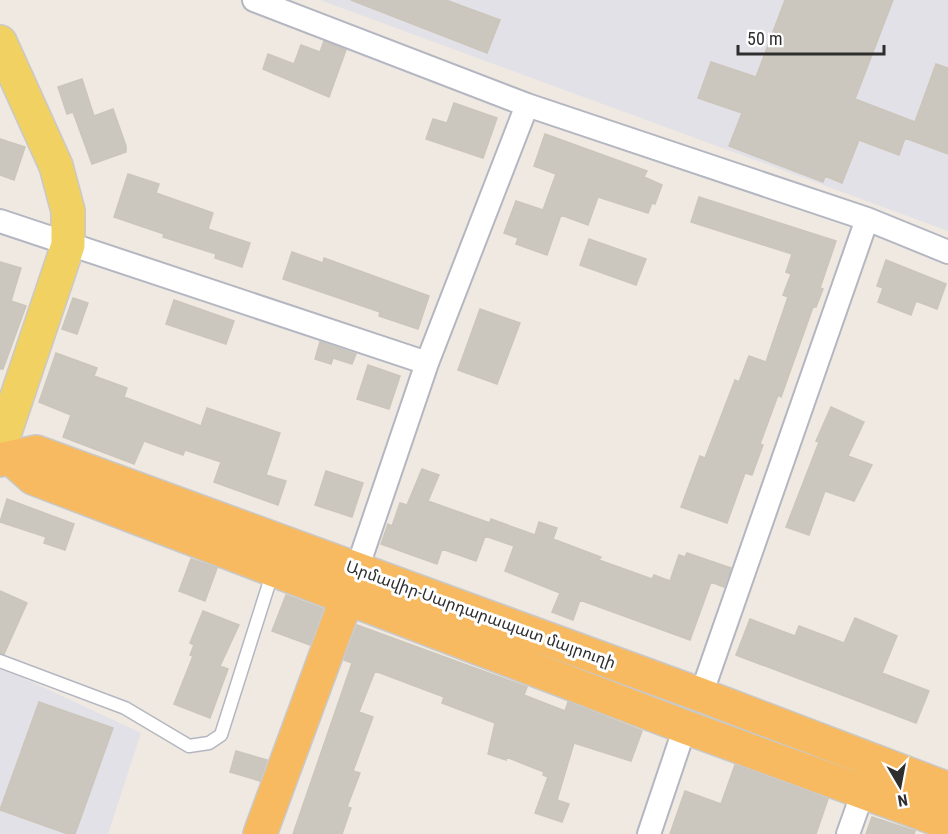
<svg xmlns="http://www.w3.org/2000/svg" width="948" height="834" viewBox="0 0 948 834" font-family="'Roboto Condensed','Noto Sans Armenian',sans-serif">
	<style>
		.industrial { fill: #e3e1e8 }
		.building { fill: #cbc7bf; stroke: #cbc5ba; stroke-width: 1.5 }
		.lines { fill: none; stroke-linecap: round; stroke-linejoin: round }
		.service-casing { stroke: #b4b7c1; stroke-width: 15 }
		.minor-casing { stroke: #b4b7c1; stroke-width: 26 }
		.primary-casing { stroke: #c9c9c9; stroke-width: 36 }
		.trunk-casing { stroke: #c9c9c9; stroke-width: 36 }
		.service { stroke: #fff; stroke-width: 12 }
		.minor { stroke: #fff; stroke-width: 22 }
		.primary { stroke: #f2d163; stroke-width: 33 }
		.trunk { stroke: #f8ba60; stroke-width: 33 }
		.labels { text-anchor: middle; stroke-width: 6; stroke-linejoin: round; paint-order: stroke }
		.street-label { font-size: 16px; fill: #2e2e2e; stroke: #fff }
	</style>
	<rect width="100%" height="100%" fill="#efe9e1"/>
	<path class="industrial" d="M320 0H948V231Z
		M0 667 141 733 108 834H0Z"/>
	<path class="building" d="M351 0H446L500 20 487 53Z
		M785 0H893L855 99 915 122 936 64 948 68V154L905 138 899 155 859 140 842 183 825 176 823 182 729 146 742 113 698 98 711 62 756 77Z
		M324 41 346 50 329 97 263 69 268 54 294 64 301 45 320 52Z
		M82 79 94 116 113 109 126 146V152L92 164 73 112 67 114 58 87Z
		M454 103 497 118 483 158 426 139 433 119 447 123Z
		M545 134 647 171 644 177 662 185 655 204 652 203 648 213 598 197 588 225 561 215 547 255 516 244 518 238 504 233 516 201 543 210 556 174 534 166Z
		M0 139 25 147 14 180 0 175Z
		M128 174 159 184 156 193 213 213 208 229 250 243 242 267 215 258 216 254 163 237 164 234 114 217Z
		M699 197 836 241 820 288 823 289 816 307H813L781 397 778 395 760 444 763 445 752 475 745 473 727 523 681 507 700 456 705 458 735 380 739 382 749 356 766 362 788 297 783 295 791 274 786 272 792 254 691 222Z
		M589 239 646 259 636 285 580 265Z
		M292 252 323 263 324 258 429 296 418 329 379 316 380 312 283 279Z
		M886 260 946 284 937 309 916 301 911 315 878 302 883 288 877 286Z
		M0 262 21 268 11 301 26 306 3 369H0Z
		M73 298 88 303 77 334 62 329Z
		M174 300 234 321 226 344 166 324Z
		M480 309 520 323 497 384 458 370Z
		M320 342 356 354 352 364 333 358 331 364 315 359Z
		M56 353 97 368 94 376 127 388 124 397 201 426 207 408 280 433 266 475 286 481 278 505 214 482 221 462 185 450 183 455 144 441 134 464 63 437 71 415 39 402Z
		M368 365 400 376 389 409 357 399Z
		M831 407 864 422 848 456 872 465 854 501 825 491 809 535 786 527 819 442 816 441Z
		M422 469 439 475 428 501 490 523 476 561 442 549 437 564 381 544 388 524 392 526 400 503 407 505Z
		M326 471 363 483 352 517 315 505Z
		M7 499 74 524 65 550 44 543 46 537 0 522Z
		M491 519 535 535 539 522 557 528 553 539 601 557 599 560 652 579 654 575 670 581 679 555 685 557 687 553 731 568 724 587 711 582 690 640 580 600 573 620 552 612 560 593 505 571 514 546 485 536Z
		M191 559 217 568 205 601 179 591Z
		M0 591 27 603 4 654 0 653Z
		M286 595 323 609 310 645 272 631Z
		M203 611 239 625 220 666 228 669 210 718 174 704 193 656 190 655 194 645 190 643Z
		M855 618 897 636 882 673 929 691 916 723 736 655 750 619 795 636 799 626 844 643Z
		M357 625 527 687 524 695 565 711 568 702 642 731 631 761 574 743 557 800 569 804 562 822 535 813 548 777 543 775 544 772 506 757V760L488 754 495 723 442 703 444 697 375 671 359 712 373 717 353 771 360 773 347 807 351 808 342 834H293L352 663 344 660Z
		M39 702 113 728 75 834H68L0 810Z
		M236 751 267 760 260 781 230 772Z
		M735 765 828 799 816 834H670L685 791 721 804Z
		M872 817 915 831 914 834H866Z"/>
	<g class="lines">
		<defs>
			<path id="service" d="M0 661 125 708 189 746 209 743 221 735 273 571"/>
			<path id="minor" d="M254 0 527 105 867 219 948 252
				M0 221 427 363
				M357 569 427 363 527 105
				M701 695 867 219
				M649 834 685 727
				M848 834 863 792"/>
			<path id="primary" d="M0 42 56 166 68 211V245L0 447"/>
			<path id="trunk" d="M12 459 33 478 685 727 948 823
				M0 460 36 452 701 695 948 789
				M260 834 347 598"/>
		</defs>
		<use href="#service" class="service-casing"/>
		<use href="#minor" class="minor-casing"/>
		<use href="#primary" class="primary-casing"/>
		<use href="#trunk" class="trunk-casing"/>
		<use href="#service" class="service"/>
		<use href="#minor" class="minor"/>
		<use href="#primary" class="primary"/>
		<use href="#trunk" class="trunk"/>
	</g>
	<g class="labels">
		<g class="street-label">
			<text transform="translate(481 614) rotate(20)" y="6">Արմավիր-Սարդարապատ մայրուղի</text>
		</g>
	</g>
	<g transform="translate(900 786) rotate(170)" stroke="#ffffff" stroke-width="4.5" paint-order="stroke">
	<path d="M0-4.5L10 22L0 15L-10 22Z" fill="#2e2e2e"/>
	<text y="-9" font-size="16" font-weight="bold" text-anchor="middle" fill="#2e2e2e">N</text>
	</g>
	<path d="M738 45v9h146v-9" fill="none" stroke="#2e2e2e" stroke-width="3"/>
	<text x="747" y="45" font-size="18" fill="#2e2e2e" stroke="#ffffff" stroke-width="4.5" paint-order="stroke">50 m</text>
</svg>
